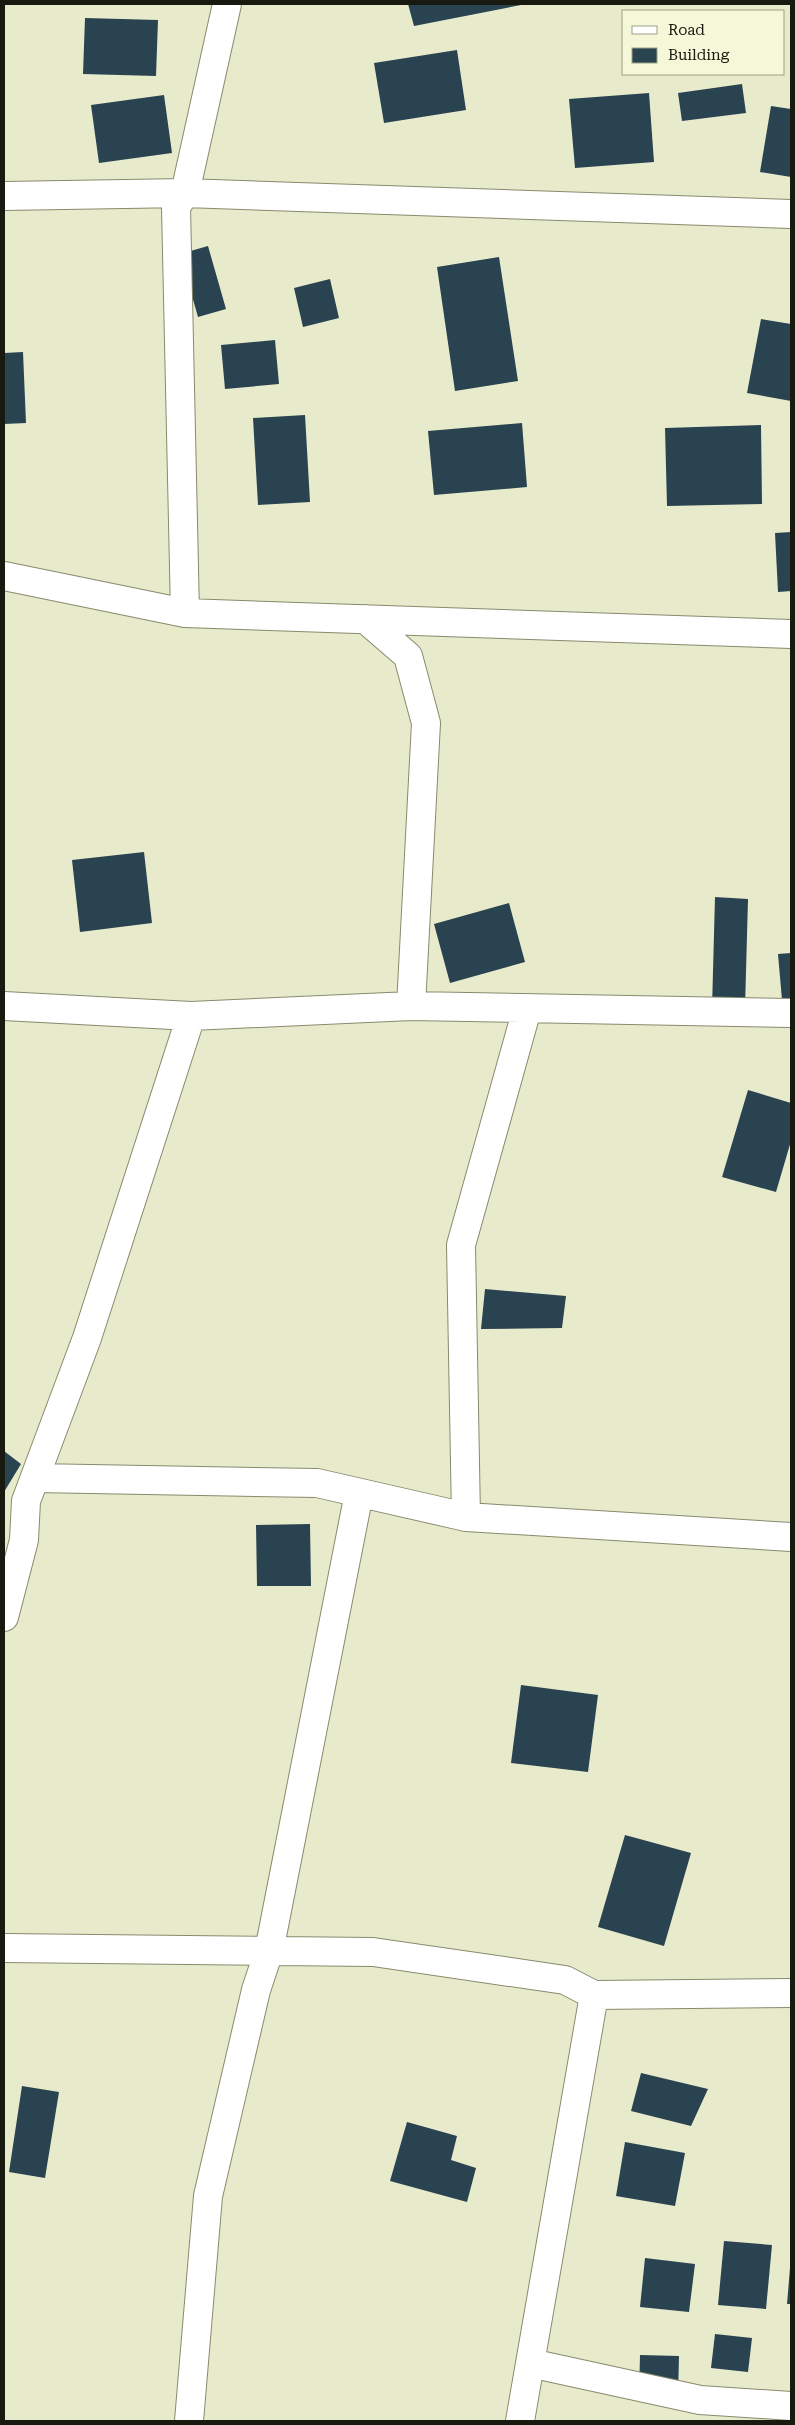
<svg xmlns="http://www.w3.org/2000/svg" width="795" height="2425" viewBox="0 0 795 2425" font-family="'Roboto Serif',serif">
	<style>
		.building { fill: #294351 }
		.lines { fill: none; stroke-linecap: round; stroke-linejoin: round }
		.minor-casing { stroke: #888a6d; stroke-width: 30 }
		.minor { stroke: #fff; stroke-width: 28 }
	</style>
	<rect width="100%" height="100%" fill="#e8ebcb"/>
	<path class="building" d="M408 4H521V5L414 26Z
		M85 18 158 20 156 76 83 74Z
		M457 50 466 110 384 123 374 63Z
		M742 84 746 113 682 121 678 93Z
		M649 93 654 162 575 168 569 99Z
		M164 95 172 153 99 163 91 105Z
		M771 106 791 109V177L760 172Z
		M208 246 226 309 198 317 180 254Z
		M499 257 518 381 455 391 437 267Z
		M330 279 339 318 303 327 294 288Z
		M761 319 791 324V401L747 393Z
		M275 340 279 384 225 389 221 345Z
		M23 352 26 423 4 424V353Z
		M305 415 310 502 258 505 253 418Z
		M522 423 527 487 434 495 428 431Z
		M761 425 762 504 667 506 665 428Z
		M791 532V591L778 592 775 533Z
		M144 852 152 923 80 932 72 860Z
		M715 897 748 899 745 1008H712Z
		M509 903 525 962 450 983 434 924Z
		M791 953V999L782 1000 778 954Z
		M748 1090 791 1103V1141L776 1192 722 1177Z
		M485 1289 566 1296 562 1328 481 1329Z
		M4 1451 21 1464 4 1492Z
		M310 1524 311 1586H257L256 1525Z
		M521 1685 598 1695 588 1772 511 1763Z
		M625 1835 691 1853 664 1946 598 1927Z
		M641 2073 708 2089 691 2126 631 2111Z
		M22 2086 59 2092 45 2178 9 2172Z
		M407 2122 457 2136 451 2160 476 2168 467 2202 390 2181Z
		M625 2142 685 2153 675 2206 616 2196Z
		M724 2241 772 2245 766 2309 718 2305Z
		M645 2258 695 2264 689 2312 640 2307Z
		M790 2268H791V2304H787Z
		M715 2334 752 2338 748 2372 711 2368Z
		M640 2355 679 2356 678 2397 639 2396Z"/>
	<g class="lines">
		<defs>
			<path id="minor" d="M4 196 185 193 791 214
				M4 576 185 613 791 634
				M185 613 176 207 185 193 227 4
				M365 619 408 656 426 723 411 1006
				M4 1006 191 1016 411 1006 791 1013
				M35 1478 317 1483 466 1517 791 1537
				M466 1517 461 1245 527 1009
				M4 1617 24 1540 26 1501 87 1338 191 1016
				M4 1948 373 1952 565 1980 594 1995 791 1993
				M530 2363 700 2400 791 2406
				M189 2421 208 2196 256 1990 269 1951 359 1493
				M520 2421 594 1995"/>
		</defs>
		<use href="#minor" class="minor-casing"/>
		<use href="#minor" class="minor"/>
	</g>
	<rect width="795" height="2425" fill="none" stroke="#191a0f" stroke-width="10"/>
	<rect x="622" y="10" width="162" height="65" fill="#f5f8d8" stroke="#9d9f88"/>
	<rect x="632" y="26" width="25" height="8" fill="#ffffff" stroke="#9d9f88"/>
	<text x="668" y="35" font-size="15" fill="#191a0f">Road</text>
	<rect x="632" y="48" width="25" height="15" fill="#294351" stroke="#9d9f88"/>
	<text x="668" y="60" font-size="15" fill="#191a0f">Building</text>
</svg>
